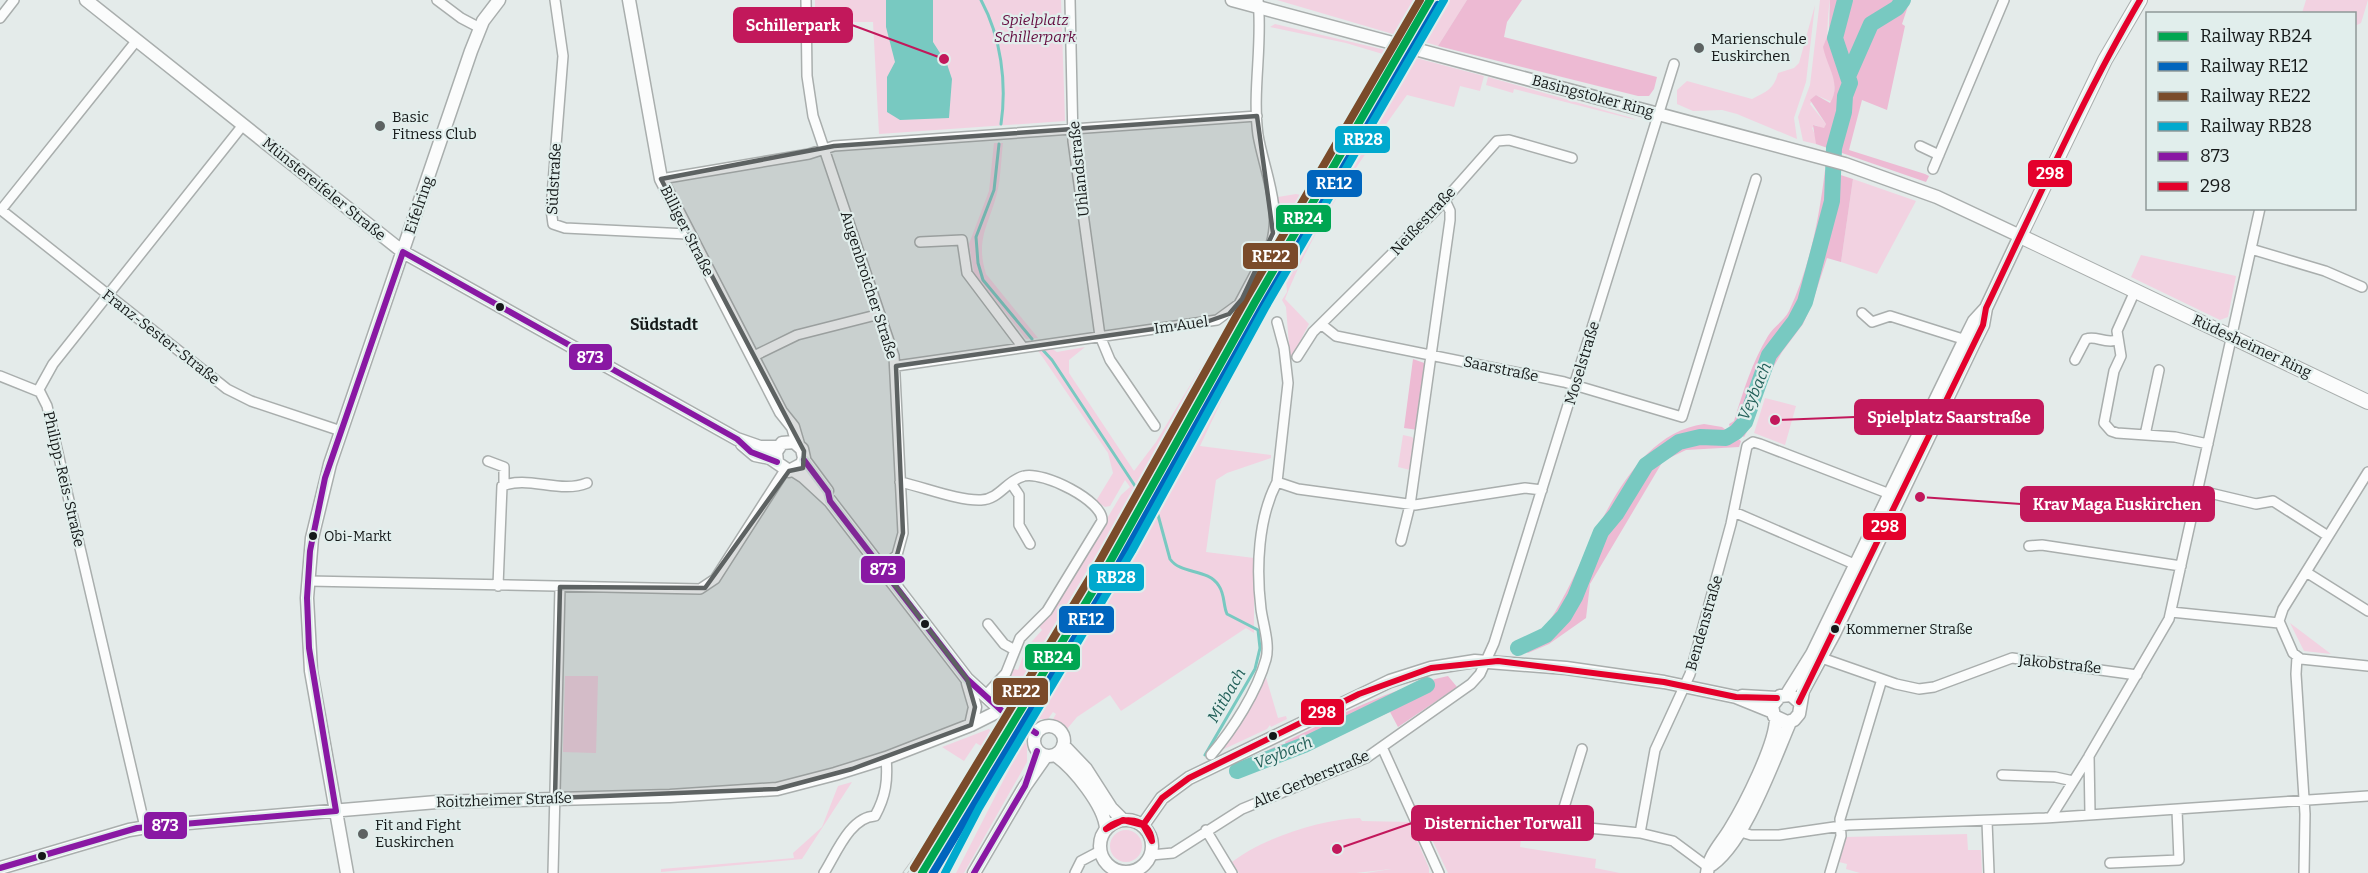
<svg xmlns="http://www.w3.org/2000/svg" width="2368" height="873" viewBox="0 0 2368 873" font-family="Bitter,serif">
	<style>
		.green { fill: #f2d2e1 }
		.forest { fill: #edbad3 }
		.water { fill: #78c9c1 }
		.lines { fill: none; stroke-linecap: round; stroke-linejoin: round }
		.stream { stroke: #78c9c1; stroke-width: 3 }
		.river { stroke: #78c9c1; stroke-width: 16 }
		.street-casing { stroke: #a9aead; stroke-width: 12 }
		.secondary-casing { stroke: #a9aead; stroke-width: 15 }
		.primary-casing { stroke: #a9aead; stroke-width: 16 }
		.street { stroke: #fbfcfc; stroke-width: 9 }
		.secondary { stroke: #fbfcfc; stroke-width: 12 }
		.primary { stroke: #fbfcfc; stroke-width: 14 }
		.rail-casing { stroke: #c5c6c6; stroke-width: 5 }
		.rail { stroke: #e1eeec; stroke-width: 3; stroke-dasharray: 9; stroke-linecap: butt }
		.bus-1-casing { stroke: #e1eeec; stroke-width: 10 }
		.bus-2-casing { stroke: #e1eeec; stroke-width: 10 }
		.bus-1 { stroke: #8918a3; stroke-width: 6 }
		.bus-2 { stroke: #e4002b; stroke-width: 6 }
		.rail-1-casing { stroke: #e1eeec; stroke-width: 12 }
		.rail-2-casing { stroke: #e1eeec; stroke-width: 12 }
		.rail-3-casing { stroke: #e1eeec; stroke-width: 12 }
		.rail-4-casing { stroke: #e1eeec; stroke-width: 12 }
		.rail-1 { stroke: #00a651; stroke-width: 8 }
		.rail-2 { stroke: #0065bd; stroke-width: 8 }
		.rail-3 { stroke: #7a4b2a; stroke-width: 8 }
		.rail-4 { stroke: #00a9ce; stroke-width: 8 }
		.marked { fill: #5d6262; fill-opacity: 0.2; stroke: #5d6262; stroke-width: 4.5; stroke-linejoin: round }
		.poi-dot { fill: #5d6262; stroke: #e1eeec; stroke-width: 2 }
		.bus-dot { fill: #151919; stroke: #e1eeec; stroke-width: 2 }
		.labels { text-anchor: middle; stroke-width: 4.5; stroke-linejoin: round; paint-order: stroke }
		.bus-label { font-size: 14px; fill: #151919; stroke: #e1eeec; text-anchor: start }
		.park-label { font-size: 15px; font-style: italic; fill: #650e41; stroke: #e1eeec }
		.poi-label { font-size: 15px; fill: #151919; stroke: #e1eeec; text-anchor: start }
		.street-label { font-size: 15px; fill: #151919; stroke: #e1eeec }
		.neighbourhood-label { font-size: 16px; font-weight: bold; fill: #151919; stroke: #e1eeec }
		.water-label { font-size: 16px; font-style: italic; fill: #215f58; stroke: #e1eeec }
		.leader { fill: none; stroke: #c2185b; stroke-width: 2 }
		.callout-dot { fill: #c2185b; stroke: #e1eeec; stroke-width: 2 }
		.callout { fill: #c2185b; stroke: #c2185b; stroke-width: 2 }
		.callout-label { font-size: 16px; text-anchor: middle; font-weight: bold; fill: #fff }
		.line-badge { stroke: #e1eeec; stroke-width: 2 }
		.badge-label { font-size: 16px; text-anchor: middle; font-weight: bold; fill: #fff }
	</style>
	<rect width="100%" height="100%" fill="#e4ebea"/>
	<path class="green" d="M815 0H1061L1065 121 879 134 873 22H815Z
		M1277 0H1424L1403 37Z
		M1450 0H1467L1438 46 1425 42Z
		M1820 0H1830C1827 17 1826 54 1831 70 1835 82 1836 89 1832 102L1816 95 1810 104 1826 124 1824 129 1815 125 1812 128 1816 137V144L1803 141 1798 117 1810 85Z
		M2306 0H2368L2361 23 2355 26 2354 14 2302 13Z
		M1815 5 1806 82 1794 118 1797 139 1737 114 1722 110 1693 111 1677 104V90L1687 81 1752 99C1766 92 1774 89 1778 73L1794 68 1799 63Z
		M1275 24 1394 52 1252 297 1251 290 1278 234V197L1296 194 1306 196 1341 139 1338 134 1386 55 1346 43 1270 27Z
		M1416 58 1484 76 1480 91 1460 86 1454 107 1407 95C1361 159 1314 225 1285 299L1309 324 1296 349 1294 359 1290 358 1286 307 1282 300 1287 292 1286 280Z
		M1488 77 1632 118 1636 120 1514 89 1513 93 1486 85Z
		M994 143H1003C1001 159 1001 177 997 193 989 225 975 239 986 274L1038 338 1026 339 974 273 969 244 989 191Z
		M1853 179 1916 201 1877 274 1841 262Z
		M2141 255 2236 276 2228 317 2220 320 2131 277Z
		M1246 305 1105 559 1096 556 1010 699 996 691 997 688 1004 686 1002 684 1011 668 1018 670 1026 648 1042 630 1038 625 1057 603 1121 495 1130 487 1125 480 1110 506 1105 507 1096 501 1113 473 1108 453 1037 349 1049 347 1057 352 1085 347 1069 360V373L1134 471 1156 442 1229 320Z
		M1238 366 1200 446 1271 455V458L1227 473 1216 480 1206 552 1254 558V633L1246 628 1121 711 1110 695 1077 717 1067 729 1053 719 1056 714 1053 712 1048 719H1037L1081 648Z
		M1765 398 1796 406 1785 445 1754 433Z
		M1403 435 1412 437 1416 442 1410 470 1398 467Z
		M2290 623 2331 654 2304 651Z
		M1265 674 1278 718 1286 716 1287 719 1271 727 1270 725 1267 729 1222 750Z
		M565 676H598L596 753 563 752Z
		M989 729 991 731 981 746 976 743 964 761 942 747Z
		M1024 740 1027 746V762L964 873H956Z
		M852 782 802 859 661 872V869L794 858 793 853 822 827 838 786Z
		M1360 818 1362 821 1409 822 1429 868V873H1366L1391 869 1356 873H1239L1232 862C1263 838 1322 819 1360 818Z
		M1438 828 1522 831 1520 847 1596 859 1595 868 1620 873H1448L1427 829Z
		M1110 846a16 16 0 1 1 32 0a16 16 0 1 1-32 0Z
		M1967 834 1968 850H1981L1982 873H1860L1846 869 1847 864 1839 862 1846 837Z"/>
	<path class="forest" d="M1467 0H1522L1507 22 1504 37 1657 77 1654 89 1649 96H1638L1438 46Z
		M1830 0H1910L1902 24 1905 26 1887 110 1862 100 1849 150 1925 174 1929 176 1926 182 1816 144 1813 125 1824 128 1826 124 1810 100 1816 95 1830 103C1842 84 1827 67 1823 47L1829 32Z
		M1825 170 1853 179 1841 262 1827 258 1812 304 1803 324 1782 352 1767 378 1755 417 1744 437 1730 428 1729 424 1734 421C1743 392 1752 362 1768 336 1773 327 1784 321 1789 311 1810 266 1819 219 1825 170Z
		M1413 359 1427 364 1418 430 1404 428Z
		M1704 424 1722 427 1741 441 1739 447 1686 450 1663 461 1590 584 1586 618 1549 644 1528 653 1515 645C1524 636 1539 635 1548 623 1590 562 1619 436 1704 424Z
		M1448 676 1457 687 1398 727 1390 712 1239 777 1235 767 1280 744 1286 745 1285 742C1338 716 1390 688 1448 676Z"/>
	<path class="water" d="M886 0H933V42L947 64 952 79 949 118 900 120 887 112V77L895 62 886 27Z"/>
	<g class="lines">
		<path class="stream" d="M981 0C1001 37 1007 83 1001 124
			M999 144 994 190 976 237 978 263 983 280 1032 339
			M1041 348 1052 360 1139 492
			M1158 515 1170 559C1181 575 1208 568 1219 586 1225 595 1223 605 1227 614L1258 630 1260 648 1255 669 1205 755"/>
		<path class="river" d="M1849 74 1871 24 1897 8 1903 0
			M1518 648 1546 635 1564 616 1575 597 1601 532 1616 514 1646 465 1679 442 1700 437 1726 438 1736 432 1745 422 1769 355 1795 321 1805 302 1832 201 1834 148 1844 112 1845 96 1850 83 1835 38 1845 0
			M1237 771 1304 745 1427 685"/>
		<defs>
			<path id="street" d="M437 0 461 18 480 28
				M555 0 563 56 551 209 553 224 565 228 687 234
				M806 0 807 76 813 116 894 356 903 533 897 555 882 568
				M1070 0 1073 141 1100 336 1110 360 1155 426
				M0 18 14 0
				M1920 146 1939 155
				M1933 169 2004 0
				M661 179 809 154 834 146 1257 116
				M0 209 227 389 251 401 341 431
				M1 210 137 40
				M920 242 962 240 967 273 1022 346
				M2251 249 2325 271 2362 287
				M2135 291 2117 331 2121 356 2114 371 2104 423 2111 431 2117 433 2175 437 2208 444
				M1862 313 1872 322 1890 316 1969 341
				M1277 322 1284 348 1288 383 1277 482
				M1321 324 1336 336 1564 382 1682 417 1756 179
				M752 357 797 335 880 314
				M1297 357 1313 332 1435 211 1497 141 1509 140 1572 158
				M2075 360 2086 339C2096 335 2104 344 2117 340
				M896 366 1217 320 1239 304 1271 244C1282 208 1264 170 1258 135 1252 90 1263 44 1258 0
				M0 376 40 392 47 406 145 827
				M38 391 53 364 243 125
				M2145 435 2159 370
				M488 461 504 467V485
				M2368 472 2283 609 2279 621 2293 653 2301 659 2368 666
				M900 482C924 487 958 501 981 500 1000 499 1007 480 1024 476 1043 471 1104 501 1102 521L1047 611 1020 638 1006 673 985 696
				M1277 482 1298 489 1415 505 1525 488 1542 490
				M1011 483 1019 495V525L1030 544
				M2197 490 2256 504 2273 501 2328 536
				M1734 512 1861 567
				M1401 541 1410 505 1450 220V211L1444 198
				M2029 546 2042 545 2181 566
				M2306 572 2368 611
				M308 581 700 589 715 579 785 470
				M498 586 502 486C528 475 560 494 587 483
				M2171 612 2279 623
				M988 624 1004 644 1013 649
				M1816 656 1896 684 1919 689 1934 687 2012 658 2137 675
				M2297 657 2296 674 2305 814 2304 873
				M1382 747 1439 873
				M1211 755C1233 729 1257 692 1266 659 1270 644 1263 624 1261 609 1256 569 1258 518 1277 482
				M2002 775 2055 777 2073 781
				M2090 813 2089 756 2169 619 2260 208
				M2051 817 2088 758
				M1987 821 1989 873
				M1418 824 1437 821 1538 823 1640 833 1673 841 1708 867
				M1558 827 1582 749
				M1206 830 1232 873
				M1734 830 1751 835H1779L1848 825 2045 818 2368 796
				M1640 833 1655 750 1690 674 1731 524 1747 446 1753 442 1760 444 1895 496
				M1151 855 1173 853 1242 809 1366 758 1471 684 1480 674 1494 643 1674 64
				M2110 863 2179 860 2177 810
				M553 873 560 587
				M824 873C836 854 850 817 875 816 886 796 888 780 886 758
				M1075 873 1081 861 1100 851
				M1830 873 1841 836 1840 819 1882 679"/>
			<path id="secondary" d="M86 0 403 252 737 439 760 447H778
				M629 0 661 179 781 412 793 427 798 444
				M1232 0 1845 164 1937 197 2020 236 1986 308 1983 325 1974 343 1834 634 1803 691 1799 714 1794 720 1787 722 1774 716 1772 706 1780 696 1791 695 1799 702
				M742 444 755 455 770 458 789 471 802 464 804 458 802 449 794 442 782 443 776 452 777 462
				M804 460 827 491
				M793 470 804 477 830 501 967 679 1001 710 1036 733
				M968 683 975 707 971 725
				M1787 694 1812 654 1965 339 1974 321 1985 309
				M1742 696 1777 698
				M1034 741a15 15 0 1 1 30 0a15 15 0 1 1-30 0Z
				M1063 745 1086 769 1111 808 1123 820
				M1055 755C1073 767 1105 806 1106 829
				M1100 846a26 26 0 1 1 52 0a26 26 0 1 1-52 0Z
				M1143 825 1162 798 1189 778 1390 681 1431 668 1475 661 1566 668 1664 682 1736 697 1773 712
				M1708 867C1743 848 1774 759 1790 722
				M0 868 129 830 153 826 437 802 670 796 777 789 835 774 886 758 971 725 1001 710
				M347 873 311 671 307 598 312 538 330 464 471 51 483 21 499 0
				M974 873 1025 786 1046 756
				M1707 873C1709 855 1721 844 1730 829 1745 805 1776 744 1776 718"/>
			<path id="primary" d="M2140 0 2105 60 2020 236 2368 402"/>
		</defs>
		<use href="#street" class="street-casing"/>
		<use href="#secondary" class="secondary-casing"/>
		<use href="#primary" class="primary-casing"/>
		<use href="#street" class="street"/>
		<use href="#secondary" class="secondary"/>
		<use href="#primary" class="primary"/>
		<defs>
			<path id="rail" d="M1103 586 1169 483
				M905 873 989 759 1018 715"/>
		</defs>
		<use href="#rail" class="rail-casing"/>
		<use href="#rail" class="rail"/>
		<defs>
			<path id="bus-1" d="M403 252 737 439 751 452 777 462
				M804 460 828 492 830 501 967 679 1001 710 1036 733
				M336 811 309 648 307 598 310 551 325 478 403 252
				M0 868 137 828 336 811
				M974 873 1025 786 1037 751"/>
			<path id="bus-2" d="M1799 702 1983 325 1986 308C2036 204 2082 99 2140 0
				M1143 825 1162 798 1189 778 1359 694 1431 668 1498 661 1664 682 1736 697 1777 698
				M1106 829C1121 815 1150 817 1152 841
				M1106 829 1123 820 1143 825 1152 841"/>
		</defs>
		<use href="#bus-1" class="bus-1-casing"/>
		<use href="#bus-2" class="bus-2-casing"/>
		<use href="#bus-1" class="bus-1"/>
		<use href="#bus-2" class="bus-2"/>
		<defs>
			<path id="rail-1" d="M922 873 1102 576 1255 302 1430 0"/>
			<path id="rail-2" d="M933 873 1110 580 1263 306 1438 5"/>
			<path id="rail-3" d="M914 868 1094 571 1247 297 1420 0"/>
			<path id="rail-4" d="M945 873 979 808 1132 551 1265 308 1444 0"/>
		</defs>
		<use href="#rail-1" class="rail-1-casing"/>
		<use href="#rail-2" class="rail-2-casing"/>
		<use href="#rail-3" class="rail-3-casing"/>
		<use href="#rail-4" class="rail-4-casing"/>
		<use href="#rail-1" class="rail-1"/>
		<use href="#rail-2" class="rail-2"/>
		<use href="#rail-3" class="rail-3"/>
		<use href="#rail-4" class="rail-4"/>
	</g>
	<path class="marked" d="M1257 116 1273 233 1242 299 1229 314 1209 321 896 366 903 533 897 555 882 568 967 679 975 707 971 725 852 769 777 789 555 798 560 587 705 588 789 471 803 468 804 451 661 179 834 146Z"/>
	<g class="poi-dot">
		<circle cx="1699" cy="48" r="6"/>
		<circle cx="380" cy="126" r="6"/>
		<circle cx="363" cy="834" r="6"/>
	</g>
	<g class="bus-dot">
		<circle cx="500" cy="307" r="5"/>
		<circle cx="313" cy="536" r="5"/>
		<circle cx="925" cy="624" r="5"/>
		<circle cx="1835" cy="629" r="5"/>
		<circle cx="1273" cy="736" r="5"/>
		<circle cx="42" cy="856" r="5"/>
	</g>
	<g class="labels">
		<g class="bus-label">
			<text x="324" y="541">Obi-Markt</text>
			<text x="1846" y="634">Kommerner Straße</text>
		</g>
		<g class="park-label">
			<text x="1035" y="25">Spielplatz<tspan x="1035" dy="17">Schillerpark</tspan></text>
		</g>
		<g class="poi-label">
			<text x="1711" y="44">Marienschule<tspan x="1711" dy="17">Euskirchen</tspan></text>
			<text x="392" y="122">Basic<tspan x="392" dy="17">Fitness Club</tspan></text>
			<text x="375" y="830">Fit and Fight<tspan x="375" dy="17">Euskirchen</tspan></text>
		</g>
		<g class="street-label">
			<text transform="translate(1593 96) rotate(15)" y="5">Basingstoker Ring</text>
			<text transform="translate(1079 169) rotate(-96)" y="5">Uhlandstraße</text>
			<text transform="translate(554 179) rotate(-87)" y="5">Südstraße</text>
			<text transform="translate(324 189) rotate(39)" y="5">Münstereifeler Straße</text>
			<text transform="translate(419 205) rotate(-71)" y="5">Eifelring</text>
			<text transform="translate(1423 221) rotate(-47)" y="5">Neißestraße</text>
			<text transform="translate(687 231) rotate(63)" y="5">Billiger Straße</text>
			<text transform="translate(869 285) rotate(72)" y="5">Augenbroicher Straße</text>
			<text transform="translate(1181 325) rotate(-8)" y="5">Im Auel</text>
			<text transform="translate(161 337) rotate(38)" y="5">Franz-Sester-Straße</text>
			<text transform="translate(2252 346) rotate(25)" y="5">Rüdesheimer Ring</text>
			<text transform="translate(1582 363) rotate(-73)" y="5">Moselstraße</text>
			<text transform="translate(1501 369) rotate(12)" y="5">Saarstraße</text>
			<text transform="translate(64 479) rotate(77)" y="5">Philipp-Reis-Straße</text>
			<text transform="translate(1704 623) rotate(-74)" y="5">Bendenstraße</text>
			<text transform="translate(2060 664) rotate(6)" y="5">Jakobstraße</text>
			<text transform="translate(1311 779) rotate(-23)" y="5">Alte Gerberstraße</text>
			<text transform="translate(504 800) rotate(-2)" y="5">Roitzheimer Straße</text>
		</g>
		<g class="neighbourhood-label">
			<text x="664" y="330">Südstadt</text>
		</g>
		<g class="water-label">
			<text transform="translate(1754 391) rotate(-67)" y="6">Veybach</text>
			<text transform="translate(1226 695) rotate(-60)" y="6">Mitbach</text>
			<text transform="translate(1283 752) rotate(-22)" y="6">Veybach</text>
		</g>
	</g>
	<path class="leader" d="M944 59L852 25M1775 420L1855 417M1920 497L2021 504M1337 849L1412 823"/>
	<g class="callout-dot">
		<circle cx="944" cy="59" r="6"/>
		<circle cx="1775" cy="420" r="6"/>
		<circle cx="1920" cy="497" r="6"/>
		<circle cx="1337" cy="849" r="6"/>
	</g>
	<g class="callout">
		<rect x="734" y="8" width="118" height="34" rx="6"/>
		<rect x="1855" y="400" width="188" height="34" rx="6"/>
		<rect x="2021" y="487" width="193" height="34" rx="6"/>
		<rect x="1412" y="806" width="181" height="34" rx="6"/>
	</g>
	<g class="callout-label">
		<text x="793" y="31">Schillerpark</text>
		<text x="1949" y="423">Spielplatz Saarstraße</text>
		<text x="2117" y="510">Krav Maga Euskirchen</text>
		<text x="1503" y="829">Disternicher Torwall</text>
	</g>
	<g class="line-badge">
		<rect x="1334" y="125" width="57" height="29" rx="6" fill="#00a9ce"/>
		<rect x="2027" y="159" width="46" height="29" rx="6" fill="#e4002b"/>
		<rect x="1306" y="169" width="57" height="29" rx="6" fill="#0065bd"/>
		<rect x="1275" y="204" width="57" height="29" rx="6" fill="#00a651"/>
		<rect x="1242" y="242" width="57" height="28" rx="6" fill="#7a4b2a"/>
		<rect x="568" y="343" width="45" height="28" rx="6" fill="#8918a3"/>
		<rect x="1862" y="512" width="45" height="29" rx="6" fill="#e4002b"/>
		<rect x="860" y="555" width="46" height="29" rx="6" fill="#8918a3"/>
		<rect x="1088" y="563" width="57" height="29" rx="6" fill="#00a9ce"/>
		<rect x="1058" y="605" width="57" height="29" rx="6" fill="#0065bd"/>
		<rect x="1024" y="643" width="57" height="28" rx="6" fill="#00a651"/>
		<rect x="992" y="677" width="57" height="29" rx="6" fill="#7a4b2a"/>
		<rect x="1300" y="698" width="45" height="28" rx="6" fill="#e4002b"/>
		<rect x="143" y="811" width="45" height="29" rx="6" fill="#8918a3"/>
	</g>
	<g class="badge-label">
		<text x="1363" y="145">RB28</text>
		<text x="2050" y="179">298</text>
		<text x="1334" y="189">RE12</text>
		<text x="1303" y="224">RB24</text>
		<text x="1271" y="262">RE22</text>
		<text x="590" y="363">873</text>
		<text x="1885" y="532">298</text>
		<text x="883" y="575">873</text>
		<text x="1116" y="583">RB28</text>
		<text x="1086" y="625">RE12</text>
		<text x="1053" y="663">RB24</text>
		<text x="1021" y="697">RE22</text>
		<text x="1322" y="718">298</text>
		<text x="165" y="831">873</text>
	</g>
	<rect x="2146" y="12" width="210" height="198" fill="#e1eeec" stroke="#8f9998" stroke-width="1.5"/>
	<rect x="2158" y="32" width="30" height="9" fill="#00a651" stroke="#8f9998" stroke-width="1.5"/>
	<text x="2200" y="42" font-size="18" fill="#151919">Railway RB24</text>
	<rect x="2158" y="62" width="30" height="9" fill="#0065bd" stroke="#8f9998" stroke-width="1.5"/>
	<text x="2200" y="72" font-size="18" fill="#151919">Railway RE12</text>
	<rect x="2158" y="92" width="30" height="9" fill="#7a4b2a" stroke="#8f9998" stroke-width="1.5"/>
	<text x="2200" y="102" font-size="18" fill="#151919">Railway RE22</text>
	<rect x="2158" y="122" width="30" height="9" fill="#00a9ce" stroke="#8f9998" stroke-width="1.5"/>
	<text x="2200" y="132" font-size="18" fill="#151919">Railway RB28</text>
	<rect x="2158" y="152" width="30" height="9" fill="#8918a3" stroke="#8f9998" stroke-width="1.5"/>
	<text x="2200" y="162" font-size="18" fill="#151919">873</text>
	<rect x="2158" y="182" width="30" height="9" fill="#e4002b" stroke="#8f9998" stroke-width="1.5"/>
	<text x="2200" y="192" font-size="18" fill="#151919">298</text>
</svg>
